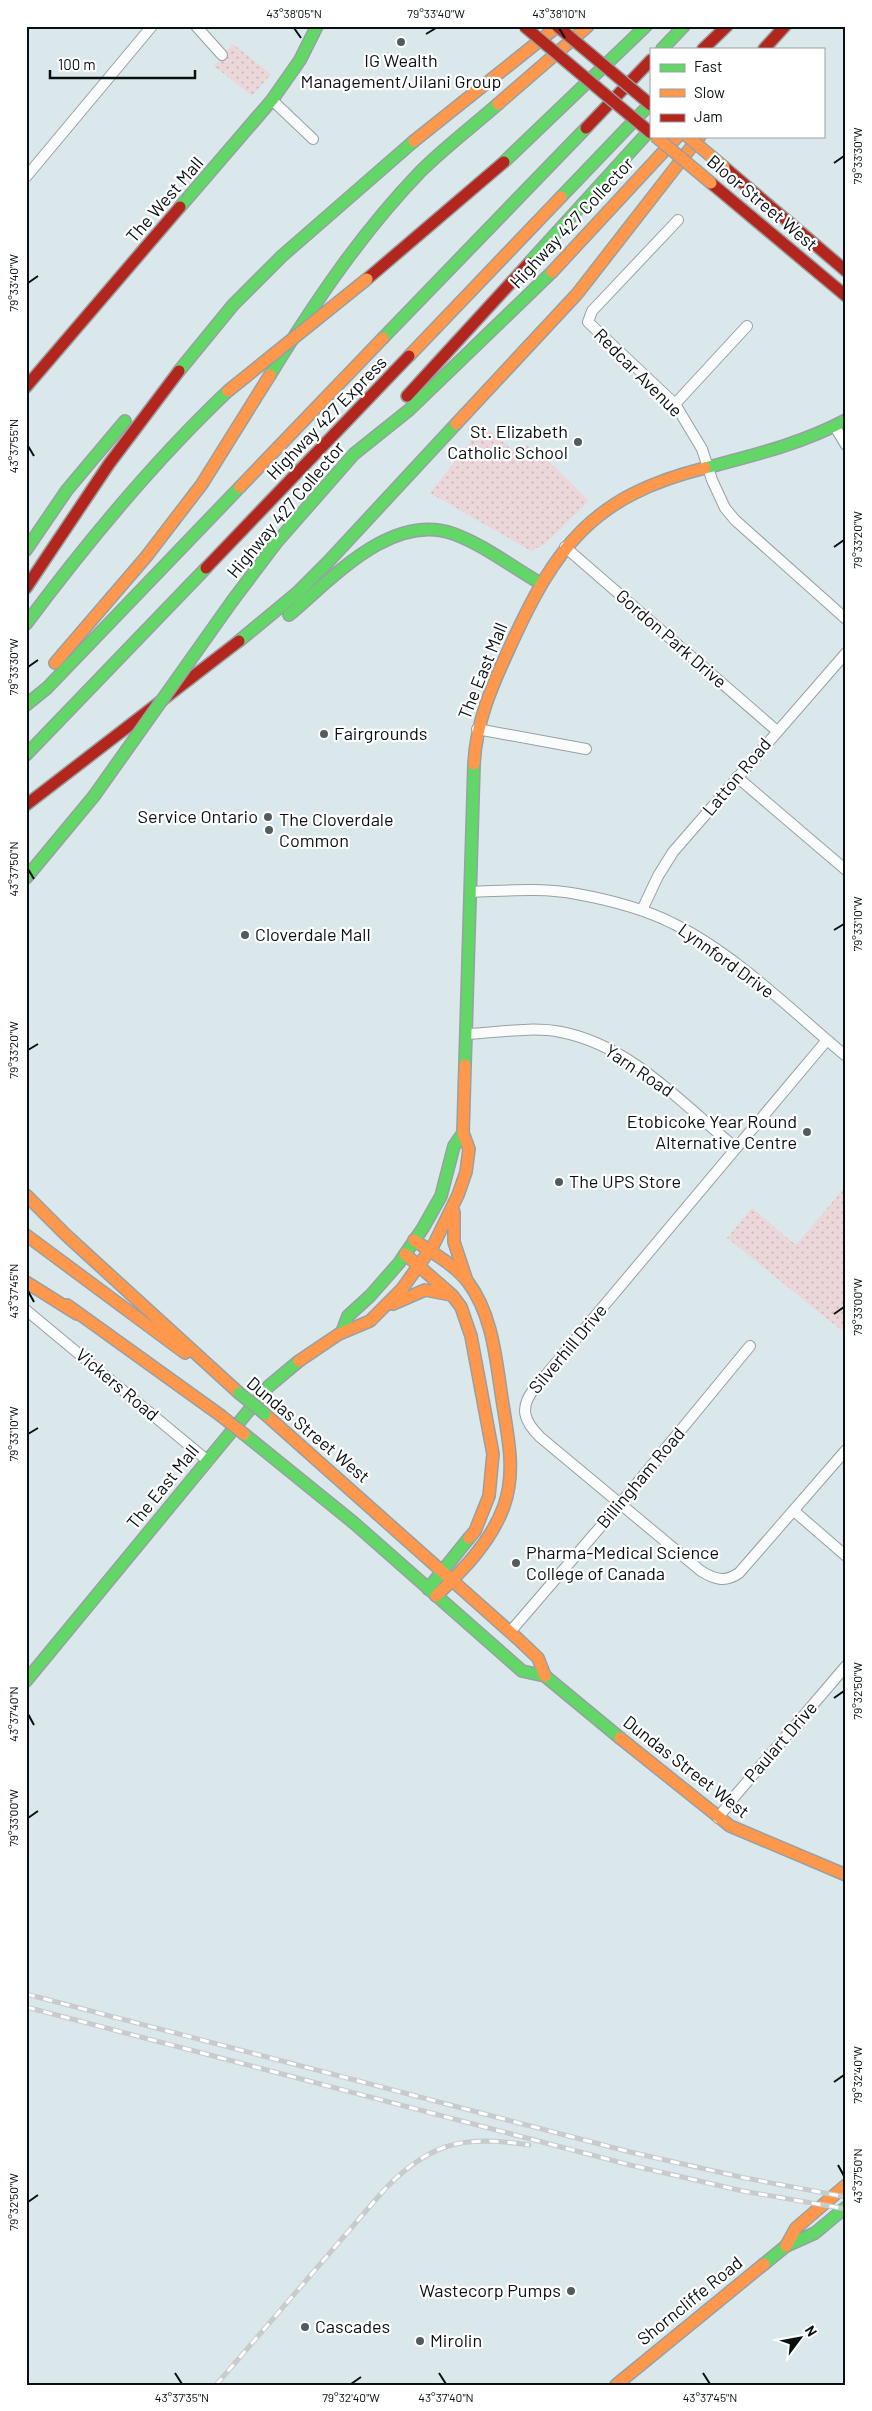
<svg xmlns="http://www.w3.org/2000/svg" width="872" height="2411" viewBox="0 0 872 2411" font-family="Barlow,sans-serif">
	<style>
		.green { fill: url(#green-dots) }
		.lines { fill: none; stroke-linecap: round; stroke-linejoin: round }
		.street-casing { stroke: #97a0a3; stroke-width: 12 }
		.fast-casing { stroke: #97a0a3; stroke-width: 14 }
		.slow-casing { stroke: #97a0a3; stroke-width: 14 }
		.jam-casing { stroke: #97a0a3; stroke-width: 14 }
		.street { stroke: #fafcfc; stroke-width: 10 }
		.fast { stroke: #63d668; stroke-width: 11 }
		.slow { stroke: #ff974d; stroke-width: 11 }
		.jam { stroke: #b3261e; stroke-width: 11 }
		.rail-casing { stroke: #c7cbcc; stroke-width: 5 }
		.rail { stroke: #fff; stroke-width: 3; stroke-dasharray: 9; stroke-linecap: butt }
		.fast-bridge-casing { stroke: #97a0a3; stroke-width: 14; stroke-linecap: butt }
		.slow-bridge-casing { stroke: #97a0a3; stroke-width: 14; stroke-linecap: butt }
		.jam-bridge-casing { stroke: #97a0a3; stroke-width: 14; stroke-linecap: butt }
		.fast-bridge { stroke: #63d668; stroke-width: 11 }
		.slow-bridge { stroke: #ff974d; stroke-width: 11 }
		.jam-bridge { stroke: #b3261e; stroke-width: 11 }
		.ticks { fill: none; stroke: #081012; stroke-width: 2 }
		.poi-dot { fill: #525c5e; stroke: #fff; stroke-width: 2 }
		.labels { text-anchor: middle; stroke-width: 4.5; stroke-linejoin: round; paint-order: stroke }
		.poi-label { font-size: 18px; fill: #081012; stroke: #fff; text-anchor: start }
		.street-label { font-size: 18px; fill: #081012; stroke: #fff }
		.neatline { fill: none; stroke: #081012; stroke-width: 2 }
		.ticks-label { font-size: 12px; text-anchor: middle; fill: #081012 }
	</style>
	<defs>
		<pattern id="green-dots" width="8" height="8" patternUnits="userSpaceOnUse" patternTransform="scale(1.25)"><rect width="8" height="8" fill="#ebd6da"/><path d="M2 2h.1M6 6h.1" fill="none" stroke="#c8b7ba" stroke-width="1.8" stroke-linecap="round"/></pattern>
	</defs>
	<rect width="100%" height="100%" fill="#dbe8eb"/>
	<path class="green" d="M233 44 271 74 252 96 214 66Z
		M483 426 518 454 527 445 555 467 589 501 545 544 531 551 430 493Z
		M846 1186V1334L727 1238 752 1208 796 1245Z"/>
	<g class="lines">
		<defs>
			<path id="street" d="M196 26 222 55
				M272 100 313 139
				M26 177 152 26
				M678 220 592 311 588 322 675 404 702 449 712 480 725 508 735 520 846 619
				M675 404 747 326
				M835 427 846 445
				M565 547 777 731
				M477 729 586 749
				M737 777 846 870
				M470 892C505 891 542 887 577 894 610 900 645 909 674 924 734 953 794 1013 846 1056
				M642 910 658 876 673 852 846 653
				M466 1034C497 1033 530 1026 561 1032 632 1046 682 1104 736 1148
				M827 1040 534 1389C519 1408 524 1421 540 1437L701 1571C714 1579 725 1583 739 1573L846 1450
				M26 1310 208 1461
				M794 1511 846 1556
				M510 1632 620 1504 750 1346
				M718 1818 735 1796 846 1666"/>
			<path id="fast" d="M662 49 684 26
				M504 162 646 26
				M561 197 651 103
				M180 207 272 100 300 60 317 26
				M529 263 651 129
				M383 338 586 128
				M179 371 233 305 282 256 414 141
				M270 375C315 302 362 232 421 171 445 147 473 126 498 104
				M705 468C754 455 801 444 846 420
				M26 550 67 490 125 421
				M233 600 276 543 354 454 409 410 552 272
				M289 615C332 579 392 511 454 534 484 545 512 567 540 583
				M26 624C88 541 153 462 228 391
				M239 641 297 593 328 562 456 424
				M26 705 47 688 240 487
				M26 755 206 568
				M26 878 94 796
				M465 1065 474 764
				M342 1332 348 1316 370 1296 399 1263 423 1228 441 1196 454 1146 463 1133
				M244 1434 354 1523 522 1671 545 1676 620 1738
				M428 1589 469 1538
				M26 1681 269 1386 299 1361
				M764 2264 786 2246 815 2233 846 2207"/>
			<path id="slow" d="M498 104 588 26
				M414 141 558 26
				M552 272 678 136
				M409 356 561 197
				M456 424 577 294 700 136
				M240 487 383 338
				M55 663 146 557 202 484 270 375
				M474 764C476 722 492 686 509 649 555 547 592 496 705 468
				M26 1195 66 1235 239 1393
				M454 1212V1242L467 1281
				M26 1235 185 1353
				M414 1240C432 1253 454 1264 468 1282 494 1317 496 1363 503 1405 508 1438 516 1472 504 1506 491 1542 463 1570 436 1596
				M405 1254 452 1295 461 1307 471 1336 493 1454 489 1496 475 1531 469 1538
				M26 1282 77 1314
				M393 1304 425 1290 451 1295
				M67 1305 220 1415
				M299 1361 339 1334 370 1321 402 1289 434 1244 458 1195 466 1172 469 1149 463 1133 465 1065
				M265 1414 518 1639 538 1658 545 1676
				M620 1738 730 1826 846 1875
				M786 2246 796 2228 846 2185
				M616 2385 764 2264"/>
			<path id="jam" d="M703 49 727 26
				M764 49 785 26
				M586 128 651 60
				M724 167 846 271
				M711 183 846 296
				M367 279 504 162
				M26 387 180 207
				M407 396 529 263
				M206 568 409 356
				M26 588 109 464 179 371
				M26 805 239 641"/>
		</defs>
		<use href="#street" class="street-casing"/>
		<use href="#fast" class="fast-casing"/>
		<use href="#slow" class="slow-casing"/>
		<use href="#jam" class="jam-casing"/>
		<use href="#street" class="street"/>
		<use href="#fast" class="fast"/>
		<use href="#slow" class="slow"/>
		<use href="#jam" class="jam"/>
		<defs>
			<path id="rail" d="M26 1994 630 2152 745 2178 846 2197
				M26 2007 630 2165 743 2191 846 2209
				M216 2385 384 2190C430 2142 464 2135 529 2145"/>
		</defs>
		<use href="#rail" class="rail-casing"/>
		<use href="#rail" class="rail"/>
		<defs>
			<path id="fast-bridge" d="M94 796 233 600
				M239 1393 265 1414"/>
			<path id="slow-bridge" d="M655 136 711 183
				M687 136 724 167
				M228 391 367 279
				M220 1415 244 1434"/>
			<path id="jam-bridge" d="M524 26 651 133
				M557 26 651 105"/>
		</defs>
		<use href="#fast-bridge" class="fast-bridge-casing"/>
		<use href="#slow-bridge" class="slow-bridge-casing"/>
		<use href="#jam-bridge" class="jam-bridge-casing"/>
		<use href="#fast-bridge" class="fast-bridge"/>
		<use href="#slow-bridge" class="slow-bridge"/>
		<use href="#jam-bridge" class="jam-bridge"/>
	</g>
	<path class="ticks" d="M294 28 301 38M559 28 565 38M426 34 436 28M834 163 844 156M28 283 38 276M28 446 34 456M834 547 844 540M28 667 38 660M28 869 34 879M834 930 844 924M28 1050 38 1044M28 1291 34 1302M834 1314 844 1307M28 1434 38 1428M834 1698 844 1691M28 1714 34 1725M28 1818 38 1811M834 2082 844 2075M838 2165 844 2176M28 2202 38 2195M175 2373 182 2384M439 2373 446 2384M703 2373 710 2384M351 2384 361 2377"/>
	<g class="poi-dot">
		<circle cx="401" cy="42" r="5"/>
		<circle cx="578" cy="442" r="5"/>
		<circle cx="324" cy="734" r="5"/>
		<circle cx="268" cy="817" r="5"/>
		<circle cx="269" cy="830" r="5"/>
		<circle cx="245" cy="935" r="5"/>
		<circle cx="807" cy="1132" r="5"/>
		<circle cx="559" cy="1182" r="5"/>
		<circle cx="516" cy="1563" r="5"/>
		<circle cx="571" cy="2291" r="5"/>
		<circle cx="305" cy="2327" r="5"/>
		<circle cx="420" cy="2341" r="5"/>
	</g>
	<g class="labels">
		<g class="poi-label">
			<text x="401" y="67" text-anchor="middle">IG Wealth<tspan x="401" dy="21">Management/Jilani Group</tspan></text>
			<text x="568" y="438" text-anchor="end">St. Elizabeth<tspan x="568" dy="21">Catholic School</tspan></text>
			<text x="334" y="740">Fairgrounds</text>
			<text x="258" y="823" text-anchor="end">Service Ontario</text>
			<text x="279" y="826">The Cloverdale<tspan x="279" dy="21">Common</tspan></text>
			<text x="255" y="941">Cloverdale Mall</text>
			<text x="797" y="1128" text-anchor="end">Etobicoke Year Round<tspan x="797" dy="21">Alternative Centre</tspan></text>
			<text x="569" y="1188">The UPS Store</text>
			<text x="526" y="1559">Pharma-Medical Science<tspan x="526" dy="21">College of Canada</tspan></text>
			<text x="561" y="2297" text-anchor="end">Wastecorp Pumps</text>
			<text x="315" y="2333">Cascades</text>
			<text x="430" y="2347">Mirolin</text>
		</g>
		<g class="street-label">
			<text transform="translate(165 200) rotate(-49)" y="6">The West Mall</text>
			<text transform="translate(762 203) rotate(40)" y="6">Bloor Street West</text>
			<text transform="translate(572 223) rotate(-47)" y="6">Highway 427 Collector</text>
			<text transform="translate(638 373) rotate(45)" y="6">Redcar Avenue</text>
			<text transform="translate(327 418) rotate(-46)" y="6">Highway 427 Express</text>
			<text transform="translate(286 510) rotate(-50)" y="6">Highway 427 Collector</text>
			<text transform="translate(671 639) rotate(41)" y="6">Gordon Park Drive</text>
			<text transform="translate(483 671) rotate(-68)" y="6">The East Mall</text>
			<text transform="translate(737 777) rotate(-50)" y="6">Latton Road</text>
			<text transform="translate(726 961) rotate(36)" y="6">Lynnford Drive</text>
			<text transform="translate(639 1071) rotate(34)" y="6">Yarn Road</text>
			<text transform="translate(568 1349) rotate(-50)" y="6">Silverhill Drive</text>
			<text transform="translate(117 1385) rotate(40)" y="6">Vickers Road</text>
			<text transform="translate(308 1430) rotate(40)" y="6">Dundas Street West</text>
			<text transform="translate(641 1478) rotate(-50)" y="6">Billingham Road</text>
			<text transform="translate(163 1487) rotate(-51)" y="6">The East Mall</text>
			<text transform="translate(781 1742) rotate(-49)" y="6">Paulart Drive</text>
			<text transform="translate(686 1767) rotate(38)" y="6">Dundas Street West</text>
			<text transform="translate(690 2301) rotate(-39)" y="6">Shorncliffe Road</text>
		</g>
	</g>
	<rect width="872" height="2411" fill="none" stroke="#ffffff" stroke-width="55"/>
	<rect x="650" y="48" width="175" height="90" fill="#ffffff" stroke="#9c9fa0"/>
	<rect x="660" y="64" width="25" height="8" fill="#63d668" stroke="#9c9fa0"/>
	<text x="694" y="72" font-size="15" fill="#081012">Fast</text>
	<rect x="660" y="89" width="25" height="8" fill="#ff974d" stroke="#9c9fa0"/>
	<text x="694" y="98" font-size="15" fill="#081012">Slow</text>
	<rect x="660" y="114" width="25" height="8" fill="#b3261e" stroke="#9c9fa0"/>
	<text x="694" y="122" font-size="15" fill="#081012">Jam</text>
	<g transform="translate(800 2338) rotate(58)" stroke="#ffffff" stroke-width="4" paint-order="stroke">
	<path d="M0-4L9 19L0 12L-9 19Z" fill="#081012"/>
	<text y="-8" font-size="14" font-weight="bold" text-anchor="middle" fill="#081012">N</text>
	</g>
	<path d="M50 70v8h145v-8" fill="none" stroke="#081012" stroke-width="2.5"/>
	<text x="58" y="70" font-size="15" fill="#081012" stroke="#ffffff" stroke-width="4" paint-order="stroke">100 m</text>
	<rect x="28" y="28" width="816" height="2356" class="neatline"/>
	<g class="ticks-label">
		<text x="294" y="18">43°38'05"N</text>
		<text x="436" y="18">79°33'40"W</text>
		<text x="559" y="18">43°38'10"N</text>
		<text transform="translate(858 156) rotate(-90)" y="4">79°33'30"W</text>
		<text transform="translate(14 283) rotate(-90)" y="4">79°33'40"W</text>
		<text transform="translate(14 446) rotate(-90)" y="4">43°37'55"N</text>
		<text transform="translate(858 540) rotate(-90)" y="4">79°33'20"W</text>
		<text transform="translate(14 667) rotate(-90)" y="4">79°33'30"W</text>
		<text transform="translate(14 869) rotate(-90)" y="4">43°37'50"N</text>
		<text transform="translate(858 924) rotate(-90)" y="4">79°33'10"W</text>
		<text transform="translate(14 1050) rotate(-90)" y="4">79°33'20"W</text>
		<text transform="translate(14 1291) rotate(-90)" y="4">43°37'45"N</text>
		<text transform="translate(858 1307) rotate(-90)" y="4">79°33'00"W</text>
		<text transform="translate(14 1434) rotate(-90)" y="4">79°33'10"W</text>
		<text transform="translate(858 1691) rotate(-90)" y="4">79°32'50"W</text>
		<text transform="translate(14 1714) rotate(-90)" y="4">43°37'40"N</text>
		<text transform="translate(14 1818) rotate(-90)" y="4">79°33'00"W</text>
		<text transform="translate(858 2075) rotate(-90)" y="4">79°32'40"W</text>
		<text transform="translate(858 2176) rotate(-90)" y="4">43°37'50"N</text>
		<text transform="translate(14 2202) rotate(-90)" y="4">79°32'50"W</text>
		<text x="182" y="2402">43°37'35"N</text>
		<text x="351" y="2402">79°32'40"W</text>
		<text x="446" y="2402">43°37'40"N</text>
		<text x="710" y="2402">43°37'45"N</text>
	</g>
</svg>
